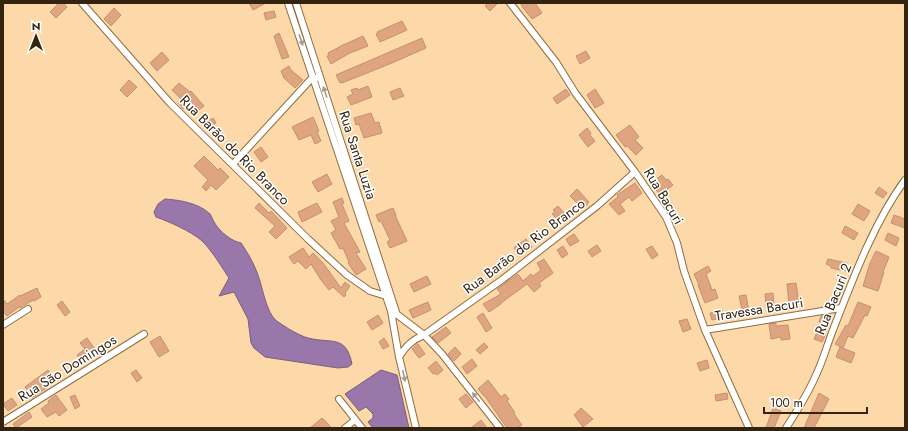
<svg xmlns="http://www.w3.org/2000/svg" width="908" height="431" viewBox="0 0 908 431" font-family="Jost,sans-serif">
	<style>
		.water { fill: #9977ab; stroke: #7a5e7d }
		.building { fill: #dea580; stroke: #c29171 }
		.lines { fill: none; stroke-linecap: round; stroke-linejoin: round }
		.street-casing { stroke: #8f6e41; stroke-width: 8 }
		.street { stroke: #fff; stroke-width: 6 }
		.oneway { fill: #a39c94 }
		.labels { text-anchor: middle; stroke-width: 3; stroke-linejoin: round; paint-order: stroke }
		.street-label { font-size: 14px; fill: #322411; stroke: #fff }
	</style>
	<rect width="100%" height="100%" fill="#fdd8a8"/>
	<path class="water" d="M165 199C179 200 199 203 210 214 212 217 213 220 214 222 220 232 231 241 241 243 247 252 252 260 256 270 263 285 265 313 278 322 287 328 298 335 308 338 331 344 346 334 352 364L348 367 338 368 265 357 254 348 251 343 248 319 234 292 219 296 229 278C221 266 211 249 201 240 190 231 170 222 156 217L154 212 158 204Z
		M381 370 397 375 409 428H373L368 422 373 418V414L366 407 359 411 345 394Z"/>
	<path class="building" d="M59 3H63L67 7 56 18 50 12Z
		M249 3H266L253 10Z
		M488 3H498L490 11 485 6Z
		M524 3H535L542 13 532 19 521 5Z
		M114 8 121 15 111 26 104 19Z
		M274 11 276 17 266 20 264 13Z
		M402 21 407 30 380 42 376 34 378 33 377 32Z
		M279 33 289 57 282 59 274 36Z
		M363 36 368 46 350 53 331 64 327 56 329 55 328 53 343 45Z
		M422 38 426 48 392 63 342 83V82L340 83 336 75Z
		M586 51 590 58 580 64 576 56Z
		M162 52 169 60 157 71 150 63Z
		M289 66 291 70 303 80 295 88 284 78 281 71Z
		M129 80 137 87 127 97 120 90Z
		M179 83 190 92 191 91 204 106 193 115 186 107 183 109 178 102 181 99 172 90Z
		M368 86 372 97 351 105 347 97 353 94 351 90 357 88 358 90Z
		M400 88 404 96 393 100 390 92Z
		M566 89 570 95 557 104 553 98Z
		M595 89 604 103 595 108 587 95Z
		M371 113 375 123 379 122 382 133 364 138 359 124 356 125 354 118Z
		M313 117 319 131 317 132 321 141 315 144 311 135 299 140 292 127Z
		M213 118 216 123 208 128 205 123Z
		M630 125 639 137 635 140 643 148 636 155 627 146 625 147 616 135Z
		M587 128 591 133 590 135 595 141 588 147 579 135Z
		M261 147 268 157 261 162 254 152Z
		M204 156 218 170 220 168 229 177 216 190 211 185 206 191 202 187 208 180 194 166Z
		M327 174 332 184 318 192 312 182Z
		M662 175 666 180 668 179 673 185 660 195 651 183Z
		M635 183 642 193 632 201 629 197 620 204 625 211 619 215 609 204 618 197 617 195Z
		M879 187 887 193 883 198 875 193Z
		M577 189 589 202 583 209 570 196Z
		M342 198 344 203 342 204 349 221 344 223 360 252 356 253 366 269 356 275 348 263 349 262 343 248 340 249 331 233 336 230 331 221 339 217 333 202Z
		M259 203 269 213 271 211 287 228 276 239 269 232 275 226 255 208Z
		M317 203 322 212 302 222 298 212Z
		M858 204 870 211 864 221 852 214Z
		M558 206 564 213 557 219 552 214 555 212 553 210Z
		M393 208 396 215H395L407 241 390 248 387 242 390 240 381 221 379 222 376 215Z
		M894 215 905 219V228L891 223Z
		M845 226 858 233 854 240 842 233Z
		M888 233 899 238 896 246 885 240Z
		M574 234 579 241 570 246 566 239Z
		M526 239 532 247 519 256 514 248Z
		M597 245 601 251 592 257 588 251Z
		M563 246 568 254 562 258 557 250Z
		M652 246 658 255 652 259 646 249Z
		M303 248 309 257 313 253 323 263 341 288 345 282 350 286 345 293 346 295 344 297 333 287 329 290 321 280 311 264 306 269 298 261 294 264 289 257Z
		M876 251 889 257 883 272H884L878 291 863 286 870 263Z
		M544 259 553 273 539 283 541 286 534 292 527 284 501 303V304L489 312 483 304 501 294 497 289 518 274 523 281 531 274 533 276 541 270 537 263Z
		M828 259 847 263 845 271 831 268V266L826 264Z
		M708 266 711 271 706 274 712 290 715 289 718 298 705 303 698 285H699L694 274Z
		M427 276 431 284 414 292 410 284Z
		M796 283 799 303 789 304 787 284Z
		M37 288 41 297 34 301 33 300 20 308 19 307 7 316 3 311V299L7 304 20 295V296Z
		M773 293 774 305 766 306 765 294Z
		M746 295 749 312 743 314 739 296Z
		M62 301 70 312 65 316 57 305Z
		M428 302 431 310 413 318 409 310Z
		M858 302 871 307 867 316 865 315 853 338 848 336 843 348 835 344 846 325 848 326Z
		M722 310 724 317 712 320 710 313Z
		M483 313 492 328 486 332 477 317Z
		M378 315 383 323 372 330 367 322Z
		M826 315 831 316 829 324 819 322 821 316Z
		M687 319 691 329 683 332 679 321Z
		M776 323V326L788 325 790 339 781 340V337L771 339 769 324Z
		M446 327 451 333 438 343 432 337Z
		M818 330 826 334 822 342 814 339Z
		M160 336 169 351 159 357 150 342Z
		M87 338 97 352 83 363 77 355 85 349 80 343Z
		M384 338 389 346 383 349 379 342Z
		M484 343 488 347 480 354 476 350Z
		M418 344 425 354 419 358 412 349Z
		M455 347 461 354 454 361 448 354Z
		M840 347 855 353 851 363 836 357Z
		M472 359 477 366 467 374 462 367Z
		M707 360 709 368 700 371 697 363Z
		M436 361 443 370 437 375 435 373 433 374 428 368Z
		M48 370 55 379 47 385 48 387 32 398 25 387Z
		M136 370 142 378 137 382 131 373Z
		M488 380 501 397 505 394 509 399 507 401 515 413 514 414 522 425 517 428H507L486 398 478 389Z
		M727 393 728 399 716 401 715 395Z
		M819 393 829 399 814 428H804Z
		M466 394 473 402 466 408 459 399Z
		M56 395 67 410 59 416 56 412 47 417 41 409 49 403 48 401Z
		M75 395 80 406 75 409 70 397Z
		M12 398 17 405 8 411 3 404Z
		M581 408 593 419 583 427 574 415Z
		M773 408 781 411 774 428H766Z
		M29 412 32 417 16 428 13 424Z
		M322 418 332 428H310Z
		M481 420 487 428H471Z"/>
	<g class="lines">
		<defs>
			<path id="street" d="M82 3 170 103 308 239 347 275 370 291 386 296
				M288 3 391 311 399 357 416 428
				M296 3 397 315
				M510 3 556 62 576 94 635 172 666 217 677 243 684 271 705 330 749 428
				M233 164 313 77 316 78
				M395 313 424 335 442 354 500 428
				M3 325 28 309
				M705 330 841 308
				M399 357C406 346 412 340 424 335L503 279 597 206 635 172
				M339 399 362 428
				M3 422 144 334
				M345 428 355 420
				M786 428C797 411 808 394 816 375 823 361 827 345 833 330 852 281 874 222 905 180"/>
		</defs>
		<use href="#street" class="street-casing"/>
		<use href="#street" class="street"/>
	</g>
	<defs><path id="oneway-solid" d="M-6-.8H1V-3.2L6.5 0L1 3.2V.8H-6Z"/></defs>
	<g class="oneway">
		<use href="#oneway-solid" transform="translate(301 40) rotate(71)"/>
		<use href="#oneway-solid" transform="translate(325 92) rotate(-108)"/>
		<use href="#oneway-solid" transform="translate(404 376) rotate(77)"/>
		<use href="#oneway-solid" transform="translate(476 397) rotate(-128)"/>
	</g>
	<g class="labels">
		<g class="street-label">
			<text transform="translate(235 150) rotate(45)" y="5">Rua Barão do Rio Branco</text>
			<text transform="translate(358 155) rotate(72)" y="5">Rua Santa Luzia</text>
			<text transform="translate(664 196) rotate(59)" y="5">Rua Bacuri</text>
			<text transform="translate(524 246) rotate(-37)" y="5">Rua Barão do Rio Branco</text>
			<text transform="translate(833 299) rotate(-68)" y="5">Rua Bacuri 2</text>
			<text transform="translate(759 309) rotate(-9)" y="5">Travessa Bacuri</text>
			<text transform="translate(67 368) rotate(-32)" y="5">Rua São Domingos</text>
		</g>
	</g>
	<rect width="908" height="431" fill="none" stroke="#322411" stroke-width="8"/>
	<g transform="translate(36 36)" stroke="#ffffff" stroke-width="3" paint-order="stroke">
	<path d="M0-3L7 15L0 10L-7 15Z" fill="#322411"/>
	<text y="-6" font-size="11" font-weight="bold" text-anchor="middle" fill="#322411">N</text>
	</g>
	<path d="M764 407v6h103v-6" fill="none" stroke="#322411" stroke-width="2"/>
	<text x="770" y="407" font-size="12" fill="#322411" stroke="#ffffff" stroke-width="3" paint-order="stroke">100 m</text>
</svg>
